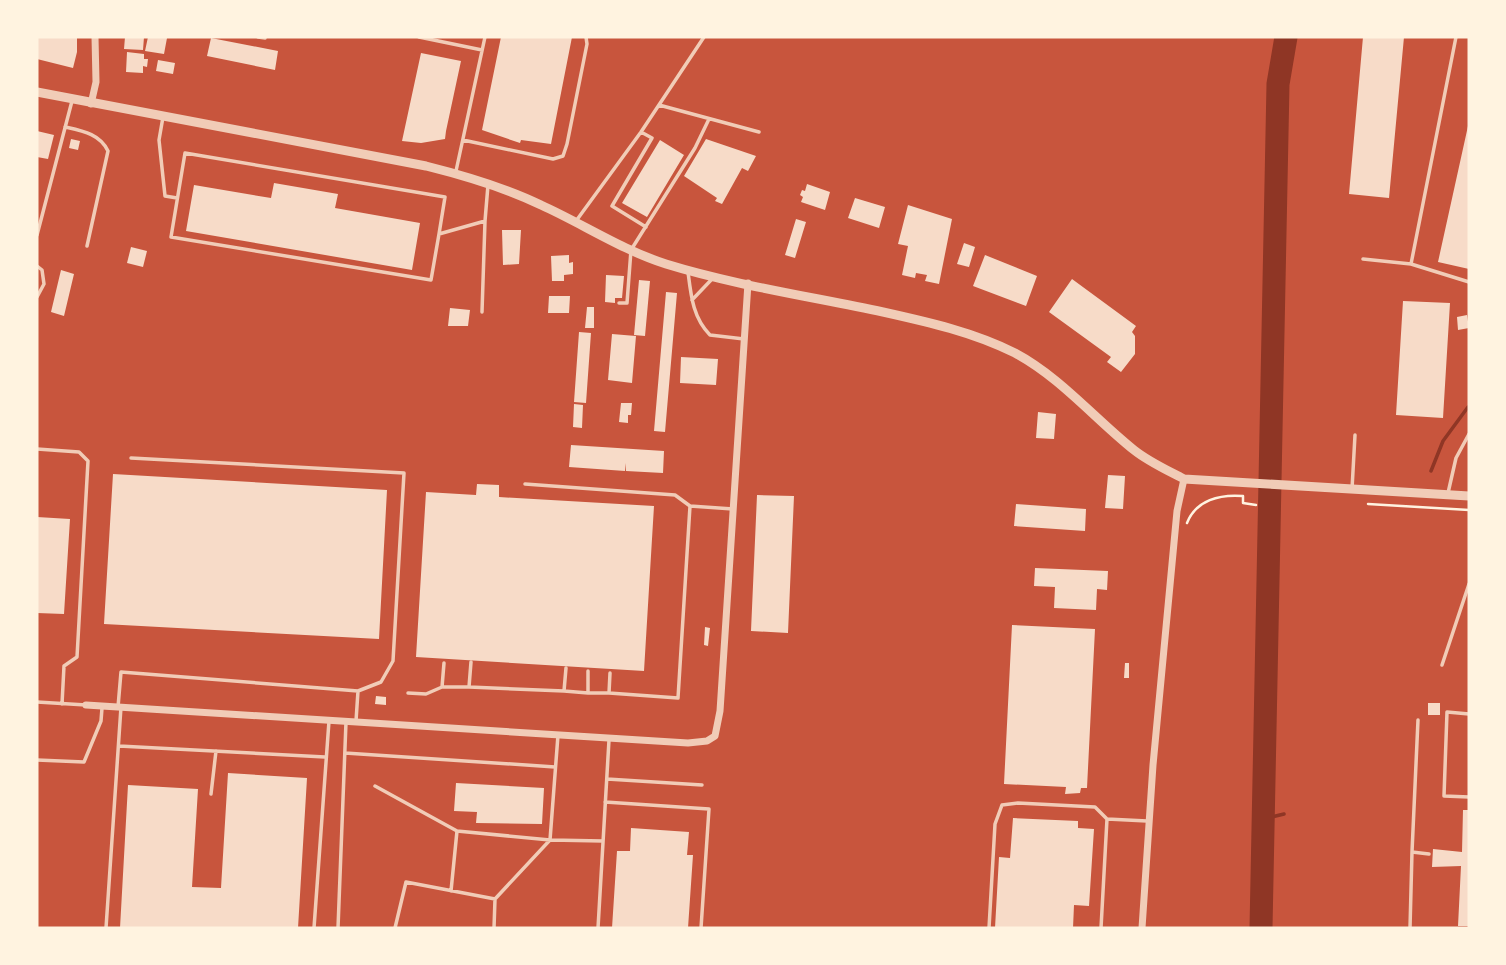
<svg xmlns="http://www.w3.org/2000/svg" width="1506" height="965" viewBox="0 0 1506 965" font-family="Cabin,sans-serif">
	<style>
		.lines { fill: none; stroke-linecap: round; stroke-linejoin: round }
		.stream { stroke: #8f3625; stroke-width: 3.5 }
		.river { stroke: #8f3625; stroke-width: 23 }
		.building { fill: #f7dbc8 }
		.path { stroke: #fff3e0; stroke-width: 2.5 }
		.service { stroke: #f1ccb7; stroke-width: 3.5 }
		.minor { stroke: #f1ccb7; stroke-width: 7 }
		.tertiary { stroke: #f1ccb7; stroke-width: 9 }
	</style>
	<rect width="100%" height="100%" fill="#c8553d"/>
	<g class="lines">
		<path class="stream" d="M1431 471 1443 441 1468 407
			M1263 819 1284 814"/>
		<path class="river" d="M1261 928 1278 84 1286 37"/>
	</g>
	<path class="building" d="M37 37H77V52L73 68 37 59Z
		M125 37H144L143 50 124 49Z
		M148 37 167 38 164 54 145 51Z
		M501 37H572L551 144 521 140 520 143 482 130Z
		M1363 37H1404L1389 198 1349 194Z
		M211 38 278 51 275 70 207 56Z
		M127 52 144 54V59H148L147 67 143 66V73L126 72Z
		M421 53 461 61 446 131 445 139 421 143 402 141Z
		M158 60 175 63 173 74 156 71Z
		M1468 126H1469V269L1438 262Z
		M37 131 54 135 48 159 37 157Z
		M71 139 80 141 78 150 69 148Z
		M706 139 756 156 748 171 742 168 722 204 715 201 717 198 684 176Z
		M660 140 684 155 647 217 622 203Z
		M274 183 338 194 335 208 420 223 412 270 186 231 194 185 271 198Z
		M807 184 830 192 825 210 801 202 803 197 800 195 802 190 805 191Z
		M855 198 885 207 879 228 848 218Z
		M908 205 952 219 939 284 925 281 927 275 916 273 915 278 902 275 908 246 898 244Z
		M796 219 806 222 795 258 785 255Z
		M502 230H521L519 264 503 265Z
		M964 243 975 247 969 267 957 264Z
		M131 247 147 251 143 267 127 263Z
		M569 255V263L573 262V274L564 275V281H552L551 256Z
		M985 255 1037 276 1026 306 973 286Z
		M61 270 74 274 64 316 51 312Z
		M606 275 624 276 622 298H615V303L605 302Z
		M1072 279 1136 326 1132 332 1135 336V354L1121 372 1107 362 1111 357 1049 312Z
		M639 280 650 281 645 336 634 335Z
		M666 292 677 293 665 432 654 431Z
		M549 296H570L569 313H548Z
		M1403 301 1450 303 1443 418 1396 415Z
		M587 307H594V328H585Z
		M450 308 470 310 468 326H448Z
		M1467 315 1469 328 1458 330 1457 317Z
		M579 332 591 333 586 403 574 402Z
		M612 334 636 336 632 383 608 380Z
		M681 357 718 359 716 385 680 383Z
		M621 403H632L631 415H628V423L619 422Z
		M574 404 583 405 582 428 573 427Z
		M1038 412 1056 414 1054 439 1036 438Z
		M571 445 664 451 663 473 626 471V463L625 471 569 467Z
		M113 474 387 490 379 639 104 624Z
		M1108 475 1125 476 1123 509 1105 508Z
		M477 484 499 485V497L654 506 644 671 416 657 426 492 476 495Z
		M757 495 794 496 788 633 751 631Z
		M1016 504 1086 509 1085 531 1014 526Z
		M37 517 70 519 64 614 37 613Z
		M1035 568 1108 571 1107 590 1097 589 1096 610 1054 608 1055 587 1034 586Z
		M1012 625 1095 629 1087 788H1081L1080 793 1065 794 1066 787 1004 784Z
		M705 627 710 628 708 646 704 645Z
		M1125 663H1129V678H1124Z
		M376 696 386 697V705L375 704Z
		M1428 703H1440V715H1428Z
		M228 773 307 778 298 928H120L128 785 198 789 192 887 221 888Z
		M456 783 544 788 542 824 476 823 477 812 454 811Z
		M1463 810H1469V926H1458L1461 866 1432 867 1433 849 1462 852Z
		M1013 818 1078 821V828L1094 829 1089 906 1074 905 1073 928H995L999 857 1010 858Z
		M631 828 689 832 687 855H693L688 928H612L617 851H630Z"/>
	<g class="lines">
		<path class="path" d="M1368 504 1469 510
			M1187 523C1196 500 1220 494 1243 496V503L1256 505"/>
		<path class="service" d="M258 37 265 38
			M419 37 482 50
			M1456 37 1411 264 1469 282
			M659 105 759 132
			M163 117 159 140 165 196 177 198
			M65 127C83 131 100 134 108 151L87 246
			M641 132 652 138 612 206 646 227
			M463 140 553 159 563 156 567 144 587 44 586 37
			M456 171 485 37
			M576 221 641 132 704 37
			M439 234 445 197 185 153 171 237 431 280 439 234 485 221
			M37 235 72 101
			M1363 259 1411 264
			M37 266 42 270 44 284 37 297
			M688 272C691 296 693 318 710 335L744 339
			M692 300 713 278
			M619 303H627L631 250 695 148 709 119
			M482 312 485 221 488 185
			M37 449 79 452 88 461 77 657 64 666 62 704
			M131 458 404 473 393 661 381 682 358 691
			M525 484 675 495 690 506 733 509
			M1352 489 1355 435
			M1448 493 1456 458 1469 434
			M471 662 469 687 564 691
			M444 663 442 687H469
			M1442 665 1469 584
			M566 668 564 691 588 693
			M588 671V693H609
			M610 673 609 693 678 698 690 506
			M408 693 426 694 442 687
			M37 702 86 705
			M118 707 121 672 358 691 356 721
			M1469 714 1447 712 1444 796 1469 797
			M558 735 550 840 603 841
			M119 746 325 757
			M345 753 555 767
			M37 760 84 762 101 721 102 708
			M607 779 702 785
			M375 786 457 831 451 891
			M211 794 216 751
			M605 802 709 809 701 928
			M457 831 550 840 495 899 494 928
			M1412 852 1418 720
			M106 928 121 707
			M314 928 329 721
			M338 928 346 722
			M395 928 406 882 495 899
			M598 928 609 740
			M989 928 995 824 1002 805 1018 803 1095 807 1107 819 1147 821
			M1101 928 1107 819
			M1410 928 1412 852 1429 854"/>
		<path class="minor" d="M91 104 96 82 95 37
			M86 705 688 743 707 741 715 736 720 711 748 283
			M1142 928 1153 765 1177 511 1184 479"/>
		<path class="tertiary" d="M37 92 426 166C466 176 504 187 541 205 583 224 622 250 666 264 734 285 813 297 883 312 928 322 973 332 1015 353 1060 377 1094 418 1134 450 1149 462 1167 470 1184 479L1469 496"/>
	</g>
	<rect width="1506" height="965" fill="none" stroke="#fff3e0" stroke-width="77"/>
</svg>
